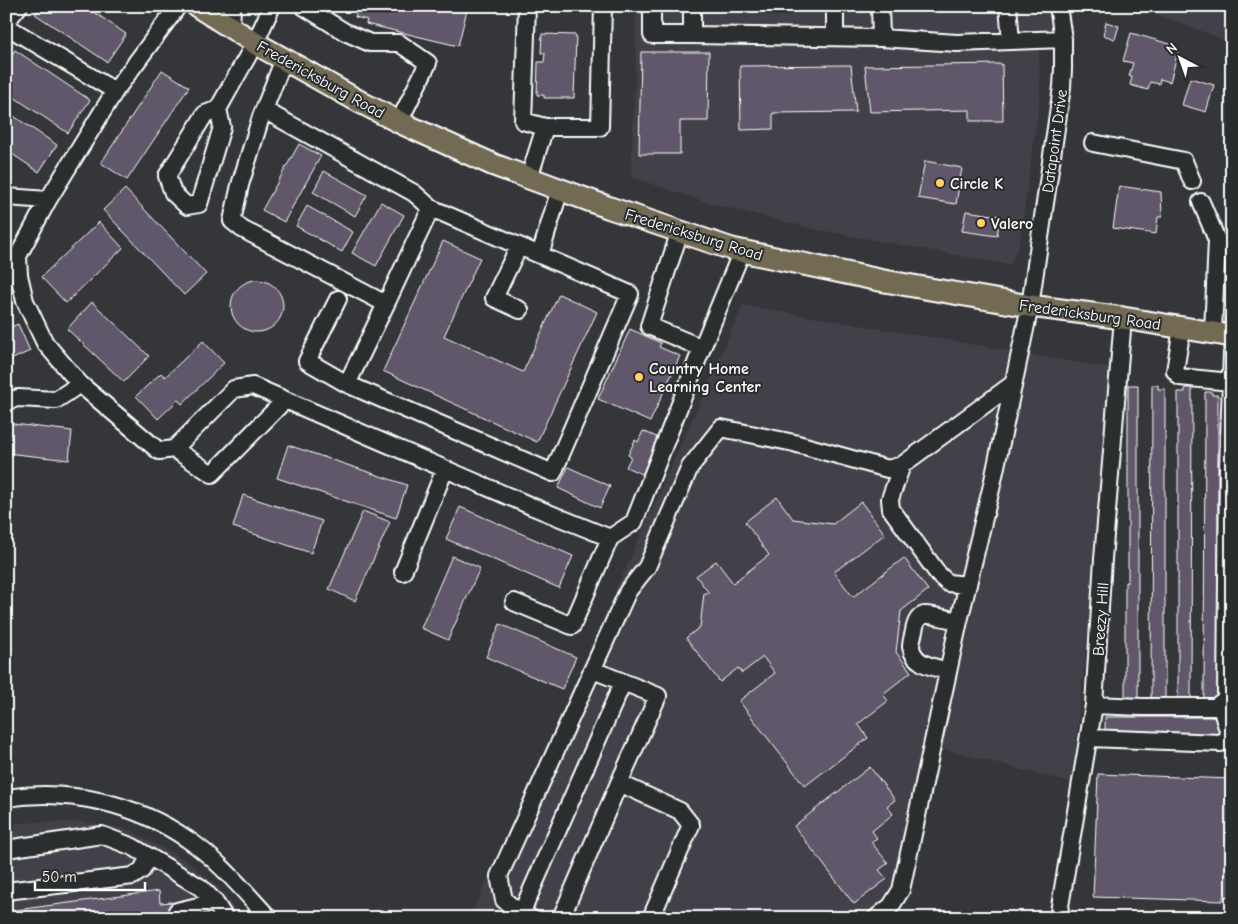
<svg xmlns="http://www.w3.org/2000/svg" width="1238" height="924" viewBox="0 0 1238 924" font-family="'Comic Neue',sans-serif">
	<style>
		.built { fill: #424048 }
		.building { fill: #61596a; stroke: #fff }
		.lines { fill: none; stroke-linecap: round; stroke-linejoin: round }
		.minor-casing { stroke: #fff; stroke-width: 20 }
		.major-casing { stroke: #fff; stroke-width: 25 }
		.minor { stroke: #2a2d2e; stroke-width: 16 }
		.major { stroke: #736b52; stroke-width: 21 }
		.poi-dot { fill: #ffd166; stroke: #2a2d2e; stroke-width: 2 }
		.labels { text-anchor: middle; stroke-width: 4; stroke-linejoin: round; paint-order: stroke }
		.street-label { font-size: 16px; fill: #fff; stroke: #2a2d2e }
		.poi-label { font-size: 16px; font-weight: bold; fill: #fff; stroke: #2a2d2e; text-anchor: start }
	</style>
	<rect width="100%" height="100%" fill="#35363a"/>
	<filter id="ink" filterUnits="userSpaceOnUse"><feTurbulence type="fractalNoise" baseFrequency=".02" numOctaves="2"/><feDisplacementMap in="SourceGraphic" scale="10" xChannelSelector="R" yChannelSelector="G"/><feConvolveMatrix kernelMatrix="1 2 1 2 8 2 1 2 1" color-interpolation-filters="sRGB"/></filter>
	<g filter="url(#ink)">
		<path class="built" d="M636 6H1069L1075 40 1039 49 1040 97 1019 246 1010 265 814 229 706 202 631 177 636 51Z
			M1136 6H1232V43Z
			M743 305 1115 369 1072 783 939 748 899 918H470Z
			M78 821 127 829 187 861 221 890 241 918H6V825L15 823Z"/>
		<path class="building" d="M41 6H85L126 34 107 62 35 14Z
			M340 6H468L458 46 366 24 367 20 355 17 357 11Z
			M1106 22 1119 26 1115 39 1103 35Z
			M1131 33 1170 44 1169 48 1178 51 1170 82 1160 79 1159 84 1150 82 1148 90 1130 85 1132 77 1129 76 1133 63 1123 61Z
			M542 34 576 35 574 98H544V95H537L538 62H544L545 53H541Z
			M15 50 90 100 68 133 6 92V64Z
			M641 52H709L708 121H680V154H639Z
			M1002 64 1003 121H970V110L870 112 865 66Z
			M851 65 856 112 773 113V129L741 130 740 66Z
			M162 70 189 87 127 180 101 163Z
			M1190 78 1214 85 1206 112 1182 105Z
			M6 111 57 145 39 172 6 150Z
			M299 144 321 156 284 222 262 210Z
			M925 161 962 168 956 204 918 198Z
			M324 171 367 195 355 216 313 192Z
			M1119 186 1161 192 1162 217H1158L1156 234 1113 228Z
			M125 189 206 274 184 295 103 210Z
			M381 202 404 215 376 266 352 253Z
			M307 206 353 232 342 252 296 226Z
			M966 211 1000 216 997 236 962 231Z
			M99 222 123 248 66 303 41 277Z
			M443 241 480 258 444 336 523 372 559 294 597 312 537 442 383 371Z
			M231 306a26 26 0 1 1 52 0a26 26 0 1 1-52 0Z
			M92 302 149 356 124 382 67 329Z
			M18 324 30 351 6 362V329Z
			M630 329 661 343 659 347 680 356 650 422 598 399Z
			M203 341 224 363 182 404 178 400 158 419 136 396 161 373 165 377Z
			M1128 385H1138V703H1125V582H1128Z
			M1152 385H1158V389H1165V703H1151Z
			M1185 388H1192L1191 700H1178V392H1185Z
			M1205 392H1212V395H1218V700H1204Z
			M6 423 72 431 69 460 6 453Z
			M643 431 661 439 644 475 626 467 631 457 628 455 635 440 638 442Z
			M288 445 407 485 396 518 277 478Z
			M568 467 610 486 600 508 558 488Z
			M243 495 322 521 311 553 233 527Z
			M777 497 793 519 833 524 861 502 885 534 834 572 853 597 904 558 928 590 901 611 896 652 911 672 883 694 888 701 858 724 868 738 805 786 739 701 775 673 763 657 742 673 738 668 720 682 686 638 700 627 704 593H709L696 576 716 561 733 583 769 555 745 522Z
			M460 507 573 556 559 588 446 539Z
			M363 511 390 522 355 601 329 589Z
			M452 556 480 568 448 640 421 628Z
			M500 624 576 657 562 689 486 657Z
			M1105 717H1219V734H1105Z
			M870 767 895 800 887 806 893 814 872 831 877 838 871 842 888 863 879 870 887 879 854 904 794 826Z
			M1098 774 1232 779V897L1223 896V901L1093 897Z
			M159 891 160 903 172 902 174 918H9L8 911Z"/>
		<g class="lines">
			<defs>
				<path id="minor" d="M303 6 345 32 370 43H399L428 63 399 122
					M527 6 523 121 545 127H600L603 6
					M652 6V35H692
					M692 6V35L881 38 880 6
					M835 6V37
					M1008 6 1011 41
					M6 22 19 6
					M6 26 115 91 178 6
					M231 29 232 6
					M881 38 957 43 1063 39
					M284 59 261 117 240 185 232 221 242 229 386 304 431 208 630 294 553 473 347 384 386 304
					M218 109 222 127 199 204 187 206 173 193 167 176 205 114 218 109 255 43 272 6
					M264 110 414 193 431 208
					M1093 143 1184 161 1192 181
					M529 178 545 127
					M6 197 48 200
					M1201 202 1217 240 1213 333
					M680 231 649 326 702 348
					M519 246 494 298 520 310
					M540 255 560 189
					M338 299 307 361 347 384
					M1182 328 1175 371 1180 377 1231 382
					M80 384 45 343 25 301 19 275 18 256 48 200 115 91
					M6 401 18 398 56 400 80 384 159 451 174 449 234 389 253 386 531 506 610 538 634 522 702 348 742 251
					M174 449 212 474 285 400
					M902 465 890 499 891 509 939 575 948 583 968 585
					M403 572 445 469
					M514 602 572 626 610 538
					M593 670 658 696 619 783
					M948 671C934 667 914 665 911 647 911 642 913 636 914 631 915 625 917 617 924 615 930 614 952 620 959 621
					M1094 705 1142 707H1215L1226 699 1228 467 1232 353
					M1089 738 1221 743 1230 737 1220 704
					M6 798C68 788 135 803 187 839 219 860 243 890 269 918
					M6 849 102 835 133 847 200 887 214 901 225 918
					M6 891 133 876 142 870 149 857
					M177 911 215 902
					M521 918V914L623 682
					M531 918 521 914 504 900 499 876 628 591 647 567 690 467 721 428 794 443 888 469 902 465 1014 383
					M561 918 619 783 680 811 691 825 651 918
					M876 918 891 906 901 890 959 621 992 485 1030 306 1062 87 1063 69V39L1058 6
					M1058 918 1094 705 1103 559 1123 318"/>
				<path id="major" d="M197 6 255 43 362 103 399 122 494 165 610 208 732 249 879 280 930 289 1030 306 1123 318 1232 336"/>
			</defs>
			<use href="#minor" class="minor-casing"/>
			<use href="#major" class="major-casing"/>
			<use href="#minor" class="minor"/>
			<use href="#major" class="major"/>
		</g>
	</g>
	<g class="poi-dot">
		<circle cx="940" cy="183" r="5"/>
		<circle cx="981" cy="223" r="5"/>
		<circle cx="639" cy="377" r="5"/>
	</g>
	<g class="labels">
		<g class="street-label">
			<text transform="translate(321 79) rotate(29)" y="6">Fredericksburg Road</text>
			<text transform="translate(1054 141) rotate(-82)" y="6">Datapoint Drive</text>
			<text transform="translate(694 234) rotate(17)" y="6">Fredericksburg Road</text>
			<text transform="translate(1090 314) rotate(8)" y="6">Fredericksburg Road</text>
			<text transform="translate(1100 619) rotate(-86)" y="6">Breezy Hill</text>
		</g>
		<g class="poi-label">
			<text x="950" y="189">Circle K</text>
			<text x="991" y="229">Valero</text>
			<text x="649" y="374">Country Home<tspan x="649" dy="18">Learning Center</tspan></text>
		</g>
	</g>
	<rect width="1238" height="924" fill="none" stroke="#2a2d2e" stroke-width="25"/>
	<rect x="12" y="12" width="1213" height="899" fill="none" stroke="#fff" stroke-width="2" filter="url(#ink)"/>
	<g transform="translate(1180 58) rotate(319)" stroke="#2a2d2e" stroke-width="4" paint-order="stroke">
	<path d="M0-4L9 19L0 12L-9 19Z" fill="#ffffff"/>
	<text y="-8" font-size="14" font-weight="bold" text-anchor="middle" fill="#ffffff">N</text>
	</g>
	<path d="M35 882v8h110v-8" fill="none" stroke="#ffffff" stroke-width="2.5"/>
	<text x="42" y="882" font-size="15" fill="#ffffff" stroke="#2a2d2e" stroke-width="4" paint-order="stroke">50 m</text>
</svg>
